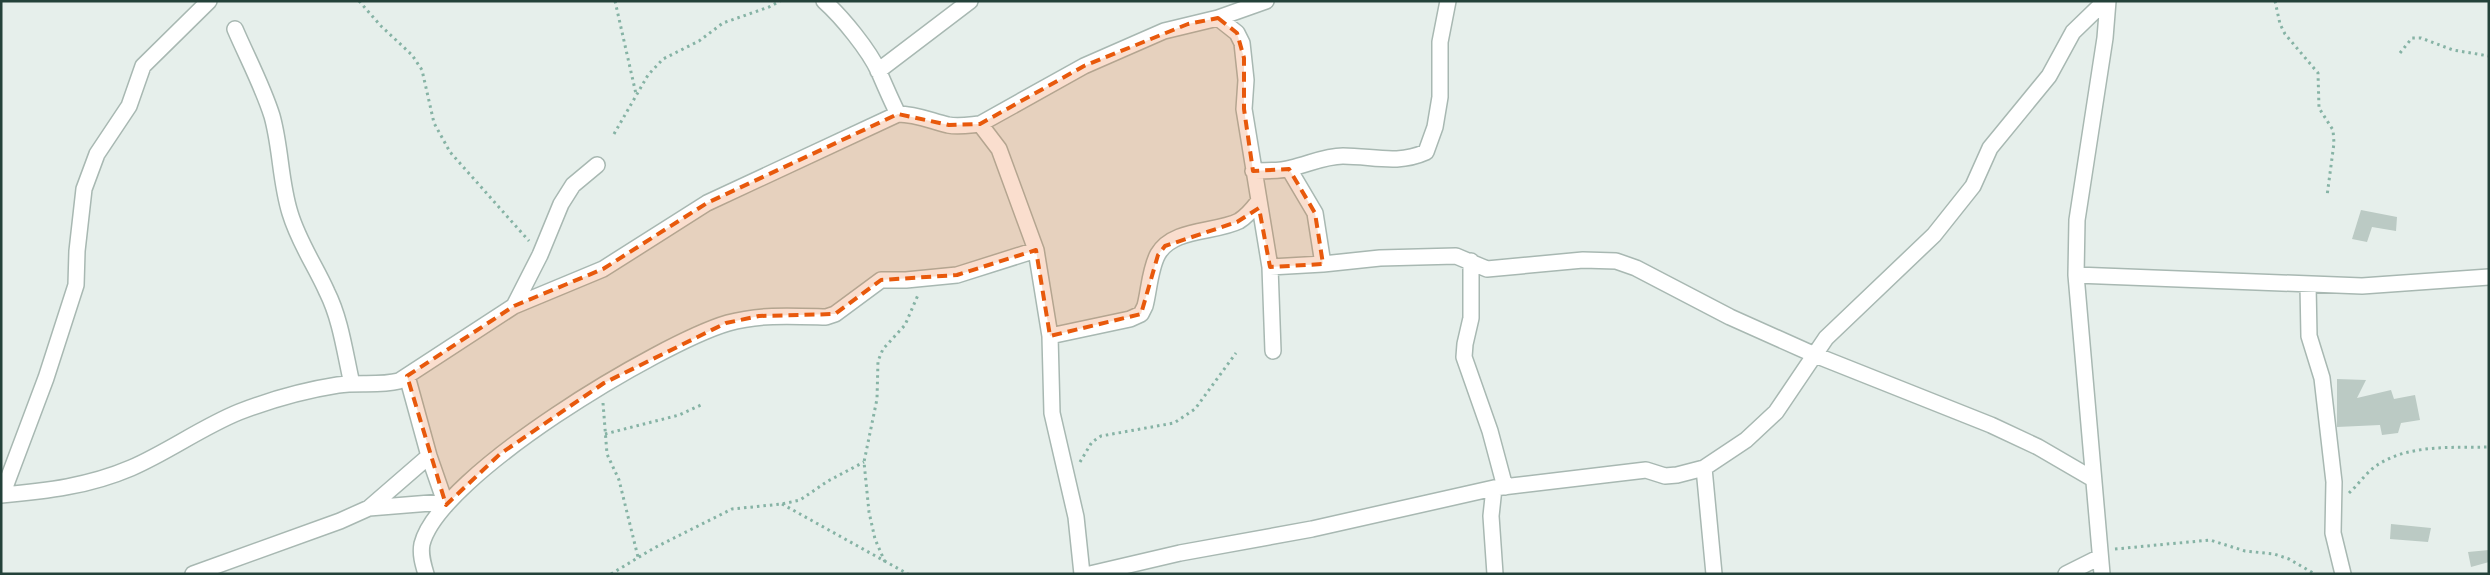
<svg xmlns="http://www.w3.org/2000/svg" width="2490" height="575" viewBox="0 0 2490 575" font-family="Barlow,sans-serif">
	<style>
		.building { fill: #bbcac4 }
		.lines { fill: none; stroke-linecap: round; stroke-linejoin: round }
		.minor-casing { stroke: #a8b8b2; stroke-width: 18 }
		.path { stroke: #86b3a5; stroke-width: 3; stroke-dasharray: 2.5 4; stroke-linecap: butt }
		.minor { stroke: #fff; stroke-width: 15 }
		.marked { fill: #e8590c; fill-opacity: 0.2; stroke: #e8590c; stroke-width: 4; stroke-dasharray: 10 6; stroke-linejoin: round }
	</style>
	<rect width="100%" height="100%" fill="#e6efeb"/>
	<path class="building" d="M2361 210 2397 217 2396 231 2372 227 2367 242 2352 239Z
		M2337 379 2366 380 2357 398 2391 390 2394 399 2415 395 2420 420 2401 423 2398 433 2382 435 2380 425 2337 427Z
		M2391 524 2431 528 2428 542 2390 539Z
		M2489 550V562L2471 567 2468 552Z"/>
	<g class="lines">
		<defs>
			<path id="minor" d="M824 1C842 17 869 50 879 72 885 86 891 100 898 114
				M1218 18 1237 33 1242 43 1246 80 1244 109 1270 267 1273 351
				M235 29C247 57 263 87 272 116 281 148 280 181 290 213 299 243 315 265 327 292 341 320 345 354 352 384
				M878 71 970 1
				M980 124 999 149 1036 250 1050 336 1052 413 1076 517 1082 574
				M1289 169 1315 213 1323 264
				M1253 171C1265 170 1279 172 1291 168 1309 164 1325 156 1343 156 1373 156 1397 165 1426 152L1435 127 1440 97V42L1448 1
				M1471 261V318L1465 344 1464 357 1490 431 1505 487
				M1270 267 1323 264 1380 258 1456 256 1487 269 1583 260 1616 261 1636 268 1730 317 1815 355 1991 425 2038 447 2093 479
				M2076 275 2362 286 2489 277
				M2308 285 2309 336 2322 378 2334 482 2333 533 2343 574
				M514 306 540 255 561 204 573 185 597 165
				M1050 336 1130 319 1141 314 1145 306C1149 291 1150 268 1158 254 1173 228 1215 233 1239 221 1247 216 1252 210 1258 202
				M407 376 429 456 446 505
				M1704 468 1714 574
				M1494 488 1491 516 1495 574
				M1 495C47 491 89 486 131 468 168 452 202 427 239 412 270 400 306 390 338 385 359 382 379 386 399 381L514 306 603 269 707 203 898 114C916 114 931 121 948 125 959 127 969 125 980 124L1084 66 1164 31 1218 18 1266 1
				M2 495 46 378 76 285 77 251 84 189 97 154 129 106 143 66 209 1
				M369 508 443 502
				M193 574 340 521 369 508 429 456
				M426 574C423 564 420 554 422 544 439 475 660 343 728 323 760 314 793 316 826 317L835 314 881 280H906L957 275 1036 250
				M1090 574 1180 553 1312 529 1494 488 1646 470 1665 476 1677 475 1704 468 1746 440 1776 412 1826 338 1934 235 1973 186 1990 148 2049 76 2073 32 2105 1
				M2066 574 2100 557
				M2102 574 2076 275 2077 220 2105 38 2108 1"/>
		</defs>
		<use href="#minor" class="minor-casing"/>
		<path class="path" d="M359 1 381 26 412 55 422 70 434 123 450 152 529 241
			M615 1 636 94
			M2275 1 2280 24 2285 34 2318 73 2319 108 2333 130 2334 143 2327 196
			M2400 53 2412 38H2421L2453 50 2489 56
			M614 134 648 75 663 59 699 41 723 23 769 7 780 1
			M603 403 607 454 619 480 638 557
			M605 434 679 415 701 405
			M1080 462 1092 442 1101 436 1174 423 1195 409 1236 353
			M2349 493C2359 484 2368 470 2379 464 2411 444 2453 448 2489 447
			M782 504 908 574
			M2115 549 2210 540 2245 551 2274 554 2289 559 2315 574
			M885 562 875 539 869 512 864 462 877 399 878 361 883 349 905 325 918 295
			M611 574 654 548 732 509 782 504 800 500 828 481 864 462"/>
		<use href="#minor" class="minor"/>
	</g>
	<path class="marked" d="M1218 18 1237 33 1244 58V109L1253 171 1289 169 1315 213 1323 264 1270 267 1259 208 1237 222 1165 246 1158 255 1141 314 1050 336 1036 250 957 275 881 280 835 314 759 316 726 323 604 383 500 454 446 505 407 376 514 306 603 269 707 203 898 114 949 125 980 124 1084 66 1188 24Z"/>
	<rect width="2490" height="575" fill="none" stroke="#24423a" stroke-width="5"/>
</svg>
